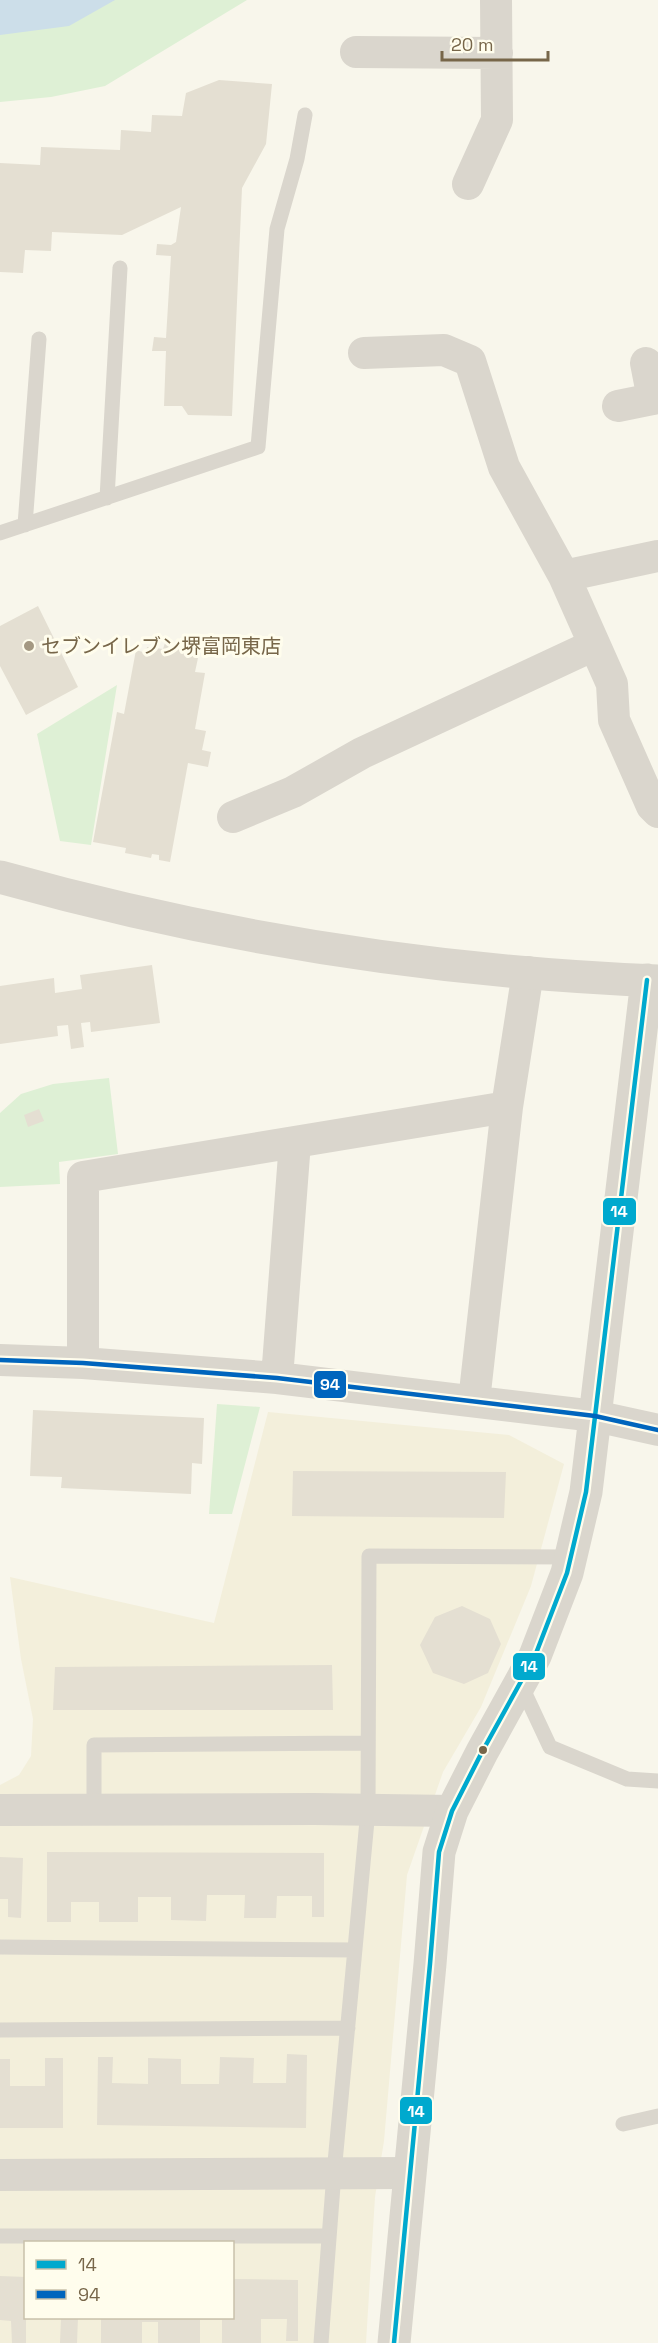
<svg xmlns="http://www.w3.org/2000/svg" width="658" height="2343" viewBox="0 0 658 2343" font-family="'Space Grotesk','Noto Sans JP',sans-serif">
	<style>
		.residential { fill: #f3efdb; fill-rule: evenodd }
		.green { fill: #def0d5 }
		.water { fill: #ccdee9 }
		.building { fill: #e4dfd2 }
		.lines { fill: none; stroke-linecap: round; stroke-linejoin: round }
		.lane { stroke: #dad6cd; stroke-width: 15 }
		.street { stroke: #dad6cd; stroke-width: 32 }
		.secondary { stroke: #dad6cd; stroke-width: 33 }
		.bus-1-casing { stroke: #fffded; stroke-width: 9 }
		.bus-2-casing { stroke: #fffded; stroke-width: 9 }
		.bus-1 { stroke: #00a9ce; stroke-width: 4.5 }
		.bus-2 { stroke: #0065bd; stroke-width: 4.5 }
		.poi-dot { fill: #a49882; stroke: #fffded; stroke-width: 2 }
		.bus-dot { fill: #776649; stroke: #fffded; stroke-width: 2 }
		.labels { text-anchor: middle; stroke-width: 6; stroke-linejoin: round; paint-order: stroke }
		.poi-label { font-size: 20px; fill: #776649; stroke: #fffded; text-anchor: start }
		.line-badge { stroke: #fffded; stroke-width: 2 }
		.badge-label { font-size: 16px; text-anchor: middle; font-weight: bold; fill: #fff }
	</style>
	<rect width="100%" height="100%" fill="#f8f6eb"/>
	<path class="residential" d="M268 1412 509 1435 564 1464 531 1586 481 1707 443 1772 407 1875 384 2141 375 2197 366 2343H0V1785L19 1775 31 1756 33 1719 21 1659 10 1577 214 1623ZM26 2242H232V2318H26Z"/>
	<path class="green" d="M0 0H247L105 86 51 97 0 102Z
		M117 685 91 845 60 841 37 734Z
		M109 1078 118 1154 59 1162 60 1184 0 1187V1113L21 1094 53 1084Z
		M217 1404 260 1407 232 1514H209Z"/>
	<path class="water" d="M0 0H115L69 26 0 35Z"/>
	<path class="building" d="M219 80 272 84 266 144 242 188 232 416 188 415 182 406H164L166 351H152L154 337 166 338 171 256 156 255 157 244 171 245 176 242 181 207 122 235 52 232 51 251 25 250 23 273 0 272V163L40 165 41 147 120 150 121 130 151 132 152 115 182 116 186 93Z
		M38 606 78 687 26 715 0 666V626Z
		M165 643 195 649 194 657 198 658 195 672 205 673 195 729 206 731 202 750 211 752 208 767 188 763 170 862 159 860V855L152 854 151 858 125 853 126 848 93 842 117 712 124 714 136 650 146 653 147 647 163 649Z
		M152 965 160 1023 91 1032 90 1022 81 1023 84 1047 71 1049 68 1025 57 1026 58 1036 0 1044V986L54 978 55 993 82 989 80 975Z
		M39 1109 44 1121 28 1127 24 1115Z
		M33 1410 204 1418 202 1464 192 1463 191 1494 61 1488 62 1477 30 1476Z
		M293 1471 506 1472 504 1518 292 1516Z
		M462 1606 490 1619 501 1644 488 1673 464 1684 433 1673 420 1645 435 1617Z
		M332 1665 333 1710H53L55 1667Z
		M47 1852 324 1853V1917H312V1896H277L276 1918H244L245 1895H207L206 1921 171 1920V1897H138V1922H99V1902H71V1922H47Z
		M0 1857 23 1858 21 1918 8 1917V1899H0Z
		M287 2054 307 2055 306 2128 97 2125 98 2057H113L112 2083 148 2084V2058L181 2059V2084H219L220 2057 254 2058 253 2083H286Z
		M45 2058H63V2128H0V2059H10V2086H45Z
		M0 2276 26 2277V2343H12L11 2321 0 2320Z
		M232 2279 298 2280V2341H286L287 2319H261V2343H222V2320H200V2343H158V2322H142V2343H101V2318H232Z
		M61 2318H78L77 2343H60Z"/>
	<g class="lines">
		<path class="lane" d="M107 498 120 268
			M25 525 39 339
			M0 533 258 447 277 229 297 159 305 115
			M521 1685 550 1747 627 1779 658 1781
			M94 1810V1745L368 1743
			M0 1947 355 1950
			M0 2030 348 2028
			M623 2124 658 2116
			M0 2236H329
			M321 2343 334 2173 368 1810 369 1556 571 1557"/>
		<path class="street" d="M356 52 497 53
			M468 184 497 120 496 0
			M364 353 444 350 470 361 504 467 564 576 612 684 614 720 652 806 658 812
			M646 363 653 399
			M618 406 658 398
			M564 576 658 556
			M233 817 293 792 362 753 594 645
			M0 1360 83 1363 277 1378 595 1416 658 1430
			M83 1363V1177L507 1107
			M277 1378 295 1142
			M474 1401 507 1107 528 972
			M0 1810 314 1809 452 1811
			M0 2175 410 2173"/>
		<path class="secondary" d="M0 877C214 937 436 972 658 981
			M394 2343 430 1964 439 1852 452 1811 482 1752 535 1656 567 1573 586 1492 647 980"/>
		<defs>
			<path id="bus-1" d="M394 2343 430 1964 439 1852 452 1811 482 1752 535 1656 567 1573 586 1492 647 980"/>
			<path id="bus-2" d="M0 1360 83 1363 277 1378 595 1416 658 1430"/>
		</defs>
		<use href="#bus-1" class="bus-1-casing"/>
		<use href="#bus-2" class="bus-2-casing"/>
		<use href="#bus-1" class="bus-1"/>
		<use href="#bus-2" class="bus-2"/>
	</g>
	<circle class="poi-dot" cx="29" cy="646" r="6"/>
	<circle class="bus-dot" cx="483" cy="1750" r="5"/>
	<g class="labels">
		<g class="poi-label">
			<text x="41" y="653">セブンイレブン堺富岡東店</text>
		</g>
	</g>
	<g class="line-badge">
		<rect x="602" y="1197" width="35" height="29" rx="6" fill="#00a9ce"/>
		<rect x="313" y="1370" width="34" height="29" rx="6" fill="#0065bd"/>
		<rect x="512" y="1652" width="34" height="29" rx="6" fill="#00a9ce"/>
		<rect x="399" y="2096" width="34" height="29" rx="6" fill="#00a9ce"/>
	</g>
	<g class="badge-label">
		<text x="619" y="1217">14</text>
		<text x="330" y="1390">94</text>
		<text x="529" y="1672">14</text>
		<text x="416" y="2117">14</text>
	</g>
	<rect x="24" y="2241" width="210" height="78" fill="#fffded" stroke="#c9c1ab" stroke-width="1.5"/>
	<rect x="36" y="2260" width="30" height="9" fill="#00a9ce" stroke="#c9c1ab" stroke-width="1.5"/>
	<text x="78" y="2271" font-size="18" fill="#776649">14</text>
	<rect x="36" y="2290" width="30" height="9" fill="#0065bd" stroke="#c9c1ab" stroke-width="1.5"/>
	<text x="78" y="2301" font-size="18" fill="#776649">94</text>
	<path d="M442 51v9h106v-9" fill="none" stroke="#776649" stroke-width="3"/>
	<text x="451" y="51" font-size="18" fill="#776649" stroke="#fffded" stroke-width="4.5" paint-order="stroke">20 m</text>
</svg>
